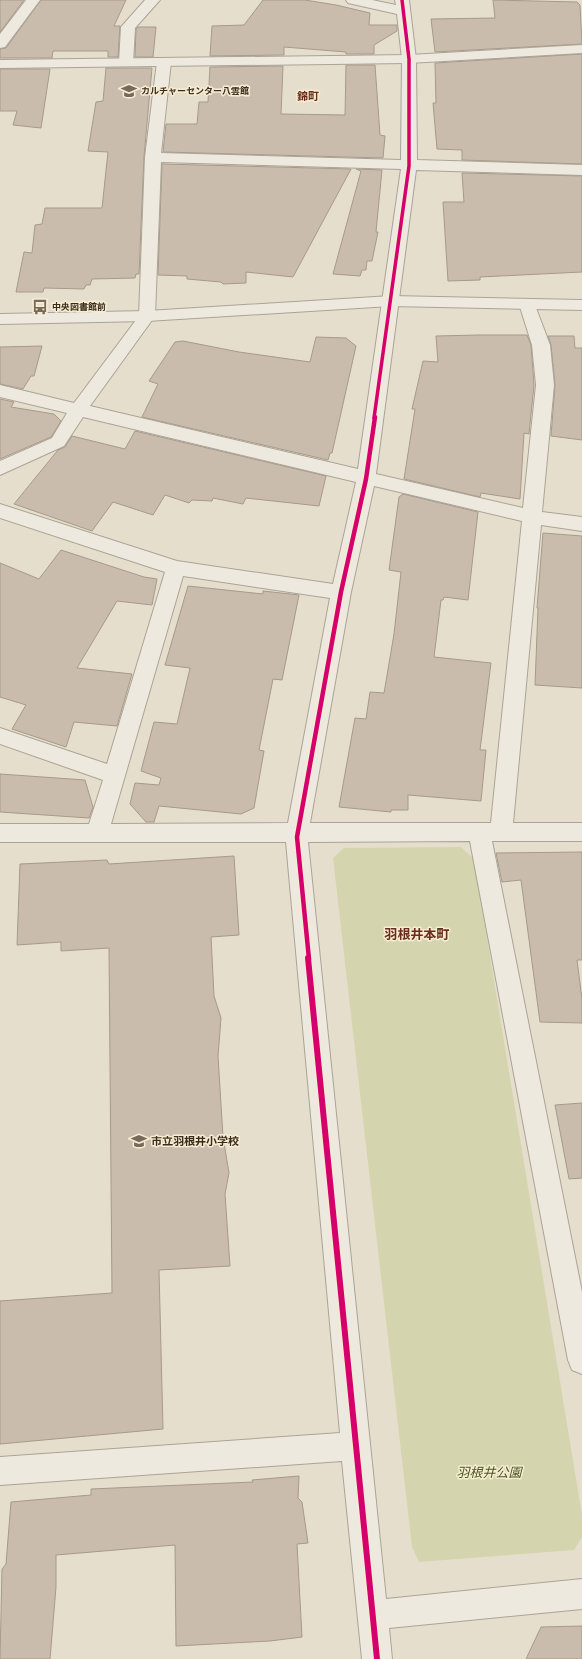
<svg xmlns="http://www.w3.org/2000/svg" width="582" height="1659" viewBox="0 0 582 1659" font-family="Georgia,'Noto Sans JP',serif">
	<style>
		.green { fill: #d4d5ae }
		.building { fill: #cabcad; stroke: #a69a8b }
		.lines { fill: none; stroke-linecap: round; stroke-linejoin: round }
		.minor-casing { stroke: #aba395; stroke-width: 2 }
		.tertiary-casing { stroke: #aba395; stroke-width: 2 }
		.minor { fill: #ede9df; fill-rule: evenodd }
		.tertiary { fill: #ede9df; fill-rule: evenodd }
		.cycleway-far2-casing { stroke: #f7edd2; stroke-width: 5.5 }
		.cycleway-far1-casing { stroke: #f7edd2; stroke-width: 7 }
		.cycleway-casing { stroke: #f7edd2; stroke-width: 8 }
		.cycleway-far2 { stroke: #d6006c; stroke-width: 3.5 }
		.cycleway-far1 { stroke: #d6006c; stroke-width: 4.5 }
		.cycleway { stroke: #d6006c; stroke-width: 6 }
		.labels { text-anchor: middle; stroke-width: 3; stroke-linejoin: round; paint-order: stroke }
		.far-poi-label { font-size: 9px; font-weight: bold; fill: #3a2c1d; stroke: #f7edd2; text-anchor: start }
		.far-quarter-label { font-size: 11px; font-weight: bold; fill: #682d1b; stroke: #f7edd2 }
		.poi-label { font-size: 11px; font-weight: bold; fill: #3a2c1d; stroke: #f7edd2; text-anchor: start }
		.quarter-label { font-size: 13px; font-weight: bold; fill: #682d1b; stroke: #f7edd2 }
		.near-park-label { font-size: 13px; font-style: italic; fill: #485723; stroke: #f7edd2 }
	</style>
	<rect width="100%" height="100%" fill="#e6decc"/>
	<path class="green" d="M461 847 474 859 582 1515V1537L574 1550 419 1562 412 1547 333 858 344 848Z"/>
	<path class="building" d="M0 0H24L0 32Z
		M41 0H126L114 26H120L118 57H108V51H53L52 58H0V49L6 48Z
		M263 0H305L336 5 370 13 369 25H397V31L374 45V54H346V52L284 47V55L210 56 212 26 244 25Z
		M493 0 577 2 580 5 582 44 435 52 431 19 495 18Z
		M138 27H156L153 57H135L136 29Z
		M582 54V164L462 160V150L437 149 433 103H436L435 63Z
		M346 65H375L380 135 385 136 383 158 163 152 166 124H197L199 102H208L210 67 283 66 281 114 345 115Z
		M106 68H152L144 157 139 274H136L135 278 92 279 90 285H86L84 289 44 288 43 292H16L24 252 32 253 35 225 42 224 45 208H102L108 152 88 151 96 102 103 101Z
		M0 69H50L41 128 13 125 17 111H0Z
		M162 164 351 169 293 277 246 272V283L223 284 221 282 187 279V276L158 275Z
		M356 169 382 170 376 232H378L372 261H367L366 270H362L360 276 333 274 361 171Z
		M462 173 582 176V272L480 277V280L448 281 443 202H464Z
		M479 335H527L531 345 534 385 529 434 524 433 520 499 481 493 480 497 404 479 415 409H412L423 361 438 362 436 336Z
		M548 336H574L575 348H582V440L551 436 555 385 551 345Z
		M316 337 346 338 356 346 332 453H330L328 460 142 417 158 384 149 381 175 342 183 341 239 352 310 362Z
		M42 346 34 376H31L23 389 0 384V347Z
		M0 399 14 402 11 407 54 414 61 421 51 437 0 459Z
		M135 431 326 476 319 506 246 498 243 504 213 498 212 501 192 500 189 503 165 495 153 515 113 502 92 531 14 504 58 450 65 447 72 436 125 449Z
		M403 494 478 512 468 600 444 597 443 600H441L434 657 491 663 480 750H486L481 801 408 795V810H391V812L339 807 355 718 366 719 370 692 384 693 394 634 401 572 389 570 399 497Z
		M543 533 582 536V688L535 685 538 608H537Z
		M61 550 144 577 157 579 152 605 117 601 77 668 132 674 117 726 74 722 66 747 12 729 26 705 0 697V563L39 579Z
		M188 586 263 594V591L299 595 282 680 273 679 259 750 264 751 254 808 241 814 159 806 154 822H146L130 804 135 783 159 785 161 778 141 771 154 722 177 724 190 668 165 665Z
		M0 774 85 780 93 807 89 818 0 812Z
		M582 852V960H577L582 999V1023L540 1022 521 880 502 882 496 853Z
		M234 856 239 935 211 937 214 996 221 1018 218 1056 223 1137 229 1173 225 1194 230 1266 159 1270 163 1429 0 1444V1301L112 1293 109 948 61 951V942L17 945 20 864 107 860 109 864Z
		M582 1103V1178L569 1179 555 1105Z
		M299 1476 298 1498 302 1502 308 1543 297 1544 302 1637 270 1641 176 1646 175 1545 56 1555V1587L50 1659H0L2 1569 6 1564 11 1502 91 1495V1489L253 1482 252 1480Z
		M582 1626V1659H526L541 1627Z"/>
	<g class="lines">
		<defs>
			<path id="minor" d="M26 0H40L5 47 0 48V34Z
				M145 0H160L135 28 133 63 131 66H121L119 63 121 27Z
				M346 0H372L396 5 395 0H409L416 59 417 160 582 165V175L416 170 376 474 523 508 536 385 532 345 519 304 521 300 527 299 533 300 550 345 554 385 542 512 582 517V531L541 525 513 823H582V841H492L582 1292V1374L572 1370 568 1360 470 841 308 842 386 1599 582 1579V1609L389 1628 392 1659H362L342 1461 0 1485V1457L340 1433 286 842H0V824H89L103 780 0 744V728L107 764 165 572 0 518V504L177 561 333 584 356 482 83 417 64 446 0 475V461L52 438 67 413 0 397V385L74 403 139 316 145 157 157 62 159 59H169L171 62 161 153 401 160 402 59 397 14 348 3ZM161 162 401 169 358 469 90 406 155 316ZM374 486 522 521 491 823H310L351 592ZM183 576 330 598 288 823 111 824Z"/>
			<path id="tertiary" d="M582 45V53L409 63 0 68V60L409 55Z
				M391 296 582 300V310L391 306 147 321 0 324V314L147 311Z"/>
		</defs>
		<use href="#minor" class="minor-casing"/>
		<use href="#tertiary" class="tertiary-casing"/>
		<use href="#minor" class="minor"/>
		<use href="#tertiary" class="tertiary"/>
		<defs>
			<path id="cycleway-far2" d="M374 418 409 166V59L402 0"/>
			<path id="cycleway-far1" d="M309 959 297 837 341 592 366 479 375 417"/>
			<path id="cycleway" d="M308 958 377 1659"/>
		</defs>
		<use href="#cycleway-far2" class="cycleway-far2-casing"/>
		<use href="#cycleway-far1" class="cycleway-far1-casing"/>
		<use href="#cycleway" class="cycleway-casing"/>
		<use href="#cycleway-far2" class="cycleway-far2"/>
		<use href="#cycleway-far1" class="cycleway-far1"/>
		<use href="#cycleway" class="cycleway"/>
	</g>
	<defs>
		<symbol id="school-bare" viewBox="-9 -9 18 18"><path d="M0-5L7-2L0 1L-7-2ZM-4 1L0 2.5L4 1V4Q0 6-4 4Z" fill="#766a5a" stroke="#f7edd2" stroke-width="2.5" paint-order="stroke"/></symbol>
		<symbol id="bus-bare" viewBox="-9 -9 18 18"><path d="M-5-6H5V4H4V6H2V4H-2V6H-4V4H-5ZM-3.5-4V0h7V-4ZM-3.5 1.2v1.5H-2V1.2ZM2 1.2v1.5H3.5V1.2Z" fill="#766a5a" stroke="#f7edd2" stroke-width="2.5" paint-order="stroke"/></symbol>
	</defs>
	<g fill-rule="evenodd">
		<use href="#school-bare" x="118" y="80" width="22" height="22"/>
		<use href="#bus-bare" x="29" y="296" width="22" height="22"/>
		<use href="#school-bare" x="128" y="1130" width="22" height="22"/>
	</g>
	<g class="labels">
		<g class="far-poi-label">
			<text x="141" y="94">カルチャーセンター八雲館</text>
			<text x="52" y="310">中央図書館前</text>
		</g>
		<g class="far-quarter-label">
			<text x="308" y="100">錦町</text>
		</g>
		<g class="poi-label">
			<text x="151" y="1145">市立羽根井小学校</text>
		</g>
		<g class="quarter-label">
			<text x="417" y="939">羽根井本町</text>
		</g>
		<g class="near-park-label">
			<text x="489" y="1477">羽根井公園</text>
		</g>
	</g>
</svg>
